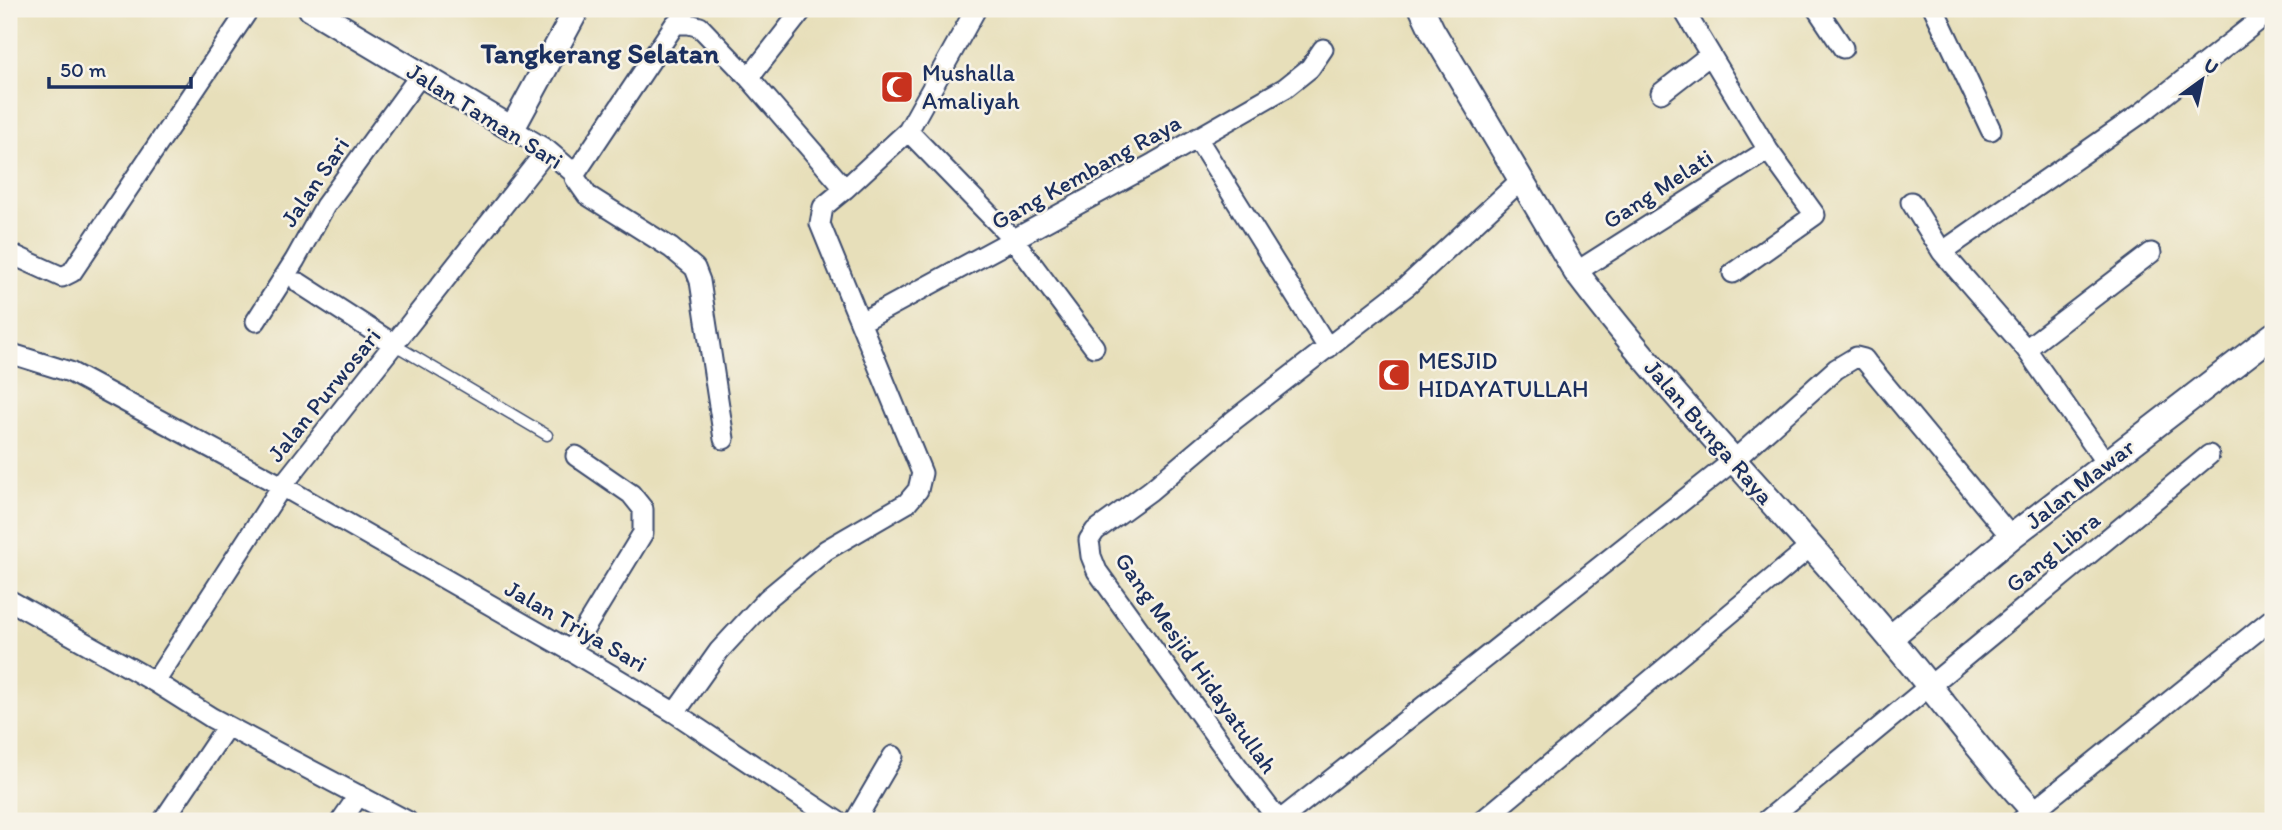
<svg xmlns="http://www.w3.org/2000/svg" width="2282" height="830" viewBox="0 0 2282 830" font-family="Itim,sans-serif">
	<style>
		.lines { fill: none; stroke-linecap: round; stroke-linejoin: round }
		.service-casing { stroke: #3a496c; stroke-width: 13 }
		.minor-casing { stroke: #3a496c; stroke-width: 23 }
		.tertiary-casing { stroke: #3a496c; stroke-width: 28 }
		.service { stroke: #fff; stroke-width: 10 }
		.minor { stroke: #fff; stroke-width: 19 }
		.tertiary { stroke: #fff; stroke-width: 24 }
		.labels { text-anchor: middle; stroke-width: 5; stroke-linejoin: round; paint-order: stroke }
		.poi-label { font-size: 24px; fill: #1b2f5e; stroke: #f7f3e8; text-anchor: start }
		.street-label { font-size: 24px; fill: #1b2f5e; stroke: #f7f3e8 }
		.quarter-label { font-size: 28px; font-weight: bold; fill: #1b2f5e; stroke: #f7f3e8 }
	</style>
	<rect width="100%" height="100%" fill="#f7f3e8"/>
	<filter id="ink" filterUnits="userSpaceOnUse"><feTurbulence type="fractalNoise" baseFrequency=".0143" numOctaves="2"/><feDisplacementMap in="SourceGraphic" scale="14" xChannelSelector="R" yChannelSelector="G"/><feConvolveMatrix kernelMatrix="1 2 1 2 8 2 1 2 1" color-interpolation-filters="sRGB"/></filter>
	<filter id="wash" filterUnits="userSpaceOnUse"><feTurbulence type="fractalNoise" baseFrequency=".00686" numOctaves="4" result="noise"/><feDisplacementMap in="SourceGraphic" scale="28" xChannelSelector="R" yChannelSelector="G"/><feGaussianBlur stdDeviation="1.57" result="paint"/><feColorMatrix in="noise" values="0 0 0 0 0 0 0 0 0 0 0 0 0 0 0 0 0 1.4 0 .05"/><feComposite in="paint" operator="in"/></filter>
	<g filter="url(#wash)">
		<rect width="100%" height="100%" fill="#e7dfba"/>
	</g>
	<g filter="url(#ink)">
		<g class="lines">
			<defs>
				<path id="service" d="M395 345 547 435"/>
				<path id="minor" d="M1683 9 1768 150 1815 215 1733 273
					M1817 9 1843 48
					M1934 9 1991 130
					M749 78 803 9
					M1661 93 1710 55
					M512 129 547 150 575 174 675 24H689L700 27 749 78 845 189
					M908 131 1014 240 1094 347
					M1197 138 1328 348
					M575 174V178L587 195 671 248 695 268 700 281 724 439
					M1911 202 1942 252 2026 349 2106 463
					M1942 252 2143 112 2273 9
					M9 253 62 277 72 272 249 9
					M1576 272 1768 150
					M299 283 395 345
					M256 321 295 260 325 206 421 74
					M861 322 1154 163 1285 88 1310 68 1323 49
					M2026 349 2151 253
					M9 353 70 372 282 486 571 651 675 713 837 821
					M9 600 155 682 212 718 407 821
					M571 651 643 533V509L631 494 576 456
					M155 682 282 486 547 150
					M675 713 719 651 768 598 826 550 907 503 918 490 922 473 820 224 823 207 845 189 908 131 976 9
					M163 821 227 726
					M341 821 359 795
					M855 821 893 756
					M1279 821 1733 461 1836 369 1856 357 1864 359 1867 363 2011 537
					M1279 821 1232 759 1097 571 1091 556 1089 540 1095 531 1150 491 1234 420 1407 286 1521 180
					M1482 821 1810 547
					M1766 821 2209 455
					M2021 821 2273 618"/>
				<path id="tertiary" d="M311 9 512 129 577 9
					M1422 9 1432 30 1576 272C1673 401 1787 514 1890 638 1941 699 1988 763 2043 821
					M1890 638 2011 537 2273 335"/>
			</defs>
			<use href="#service" class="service-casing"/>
			<use href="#minor" class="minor-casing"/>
			<use href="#tertiary" class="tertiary-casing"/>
			<use href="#service" class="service"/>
			<use href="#minor" class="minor"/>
			<use href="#tertiary" class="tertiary"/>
		</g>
	</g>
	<defs>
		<symbol id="mosque-square" viewBox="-11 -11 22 22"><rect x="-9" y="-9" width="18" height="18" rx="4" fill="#c8321e" stroke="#f7f3e8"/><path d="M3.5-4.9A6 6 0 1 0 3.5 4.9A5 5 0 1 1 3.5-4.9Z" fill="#fff"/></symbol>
	</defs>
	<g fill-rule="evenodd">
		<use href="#mosque-square" x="878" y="68" width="38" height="38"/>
		<use href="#mosque-square" x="1375" y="356" width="38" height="38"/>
	</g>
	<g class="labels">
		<g class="poi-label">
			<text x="922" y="81">Mushalla<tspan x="922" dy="28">Amaliyah</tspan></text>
			<text x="1418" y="369">MESJID<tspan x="1418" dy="28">HIDAYATULLAH</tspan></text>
		</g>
		<g class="street-label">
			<text transform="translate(485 116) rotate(32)" y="8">Jalan Taman Sari</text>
			<text transform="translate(1086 172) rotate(-29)" y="8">Gang Kembang Raya</text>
			<text transform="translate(315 182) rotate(-56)" y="8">Jalan Sari</text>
			<text transform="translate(1658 189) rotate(-33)" y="8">Gang Melati</text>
			<text transform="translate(324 395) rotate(-51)" y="8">Jalan Purwosari</text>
			<text transform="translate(1709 432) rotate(49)" y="8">Jalan Bunga Raya</text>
			<text transform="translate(2080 484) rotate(-38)" y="8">Jalan Mawar</text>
			<text transform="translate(2053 552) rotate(-39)" y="8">Gang Libra</text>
			<text transform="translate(576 626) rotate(30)" y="8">Jalan Triya Sari</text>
			<text transform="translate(1196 663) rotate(55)" y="8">Gang Mesjid Hidayatullah</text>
		</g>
		<g class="quarter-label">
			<text x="600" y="63">Tangkerang Selatan</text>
		</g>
	</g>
	<rect width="2282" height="830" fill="none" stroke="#f7f3e8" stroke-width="35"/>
	<g transform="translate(2202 80) rotate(33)" stroke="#f7f3e8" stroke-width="5" paint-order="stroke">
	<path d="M0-5L12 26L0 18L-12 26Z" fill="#1b2f5e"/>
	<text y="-10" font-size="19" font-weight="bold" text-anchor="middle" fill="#1b2f5e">U</text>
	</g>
	<path d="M49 77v10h142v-10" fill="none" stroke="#1b2f5e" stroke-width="3.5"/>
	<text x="60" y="77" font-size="21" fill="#1b2f5e" stroke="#f7f3e8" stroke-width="5" paint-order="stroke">50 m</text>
</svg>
